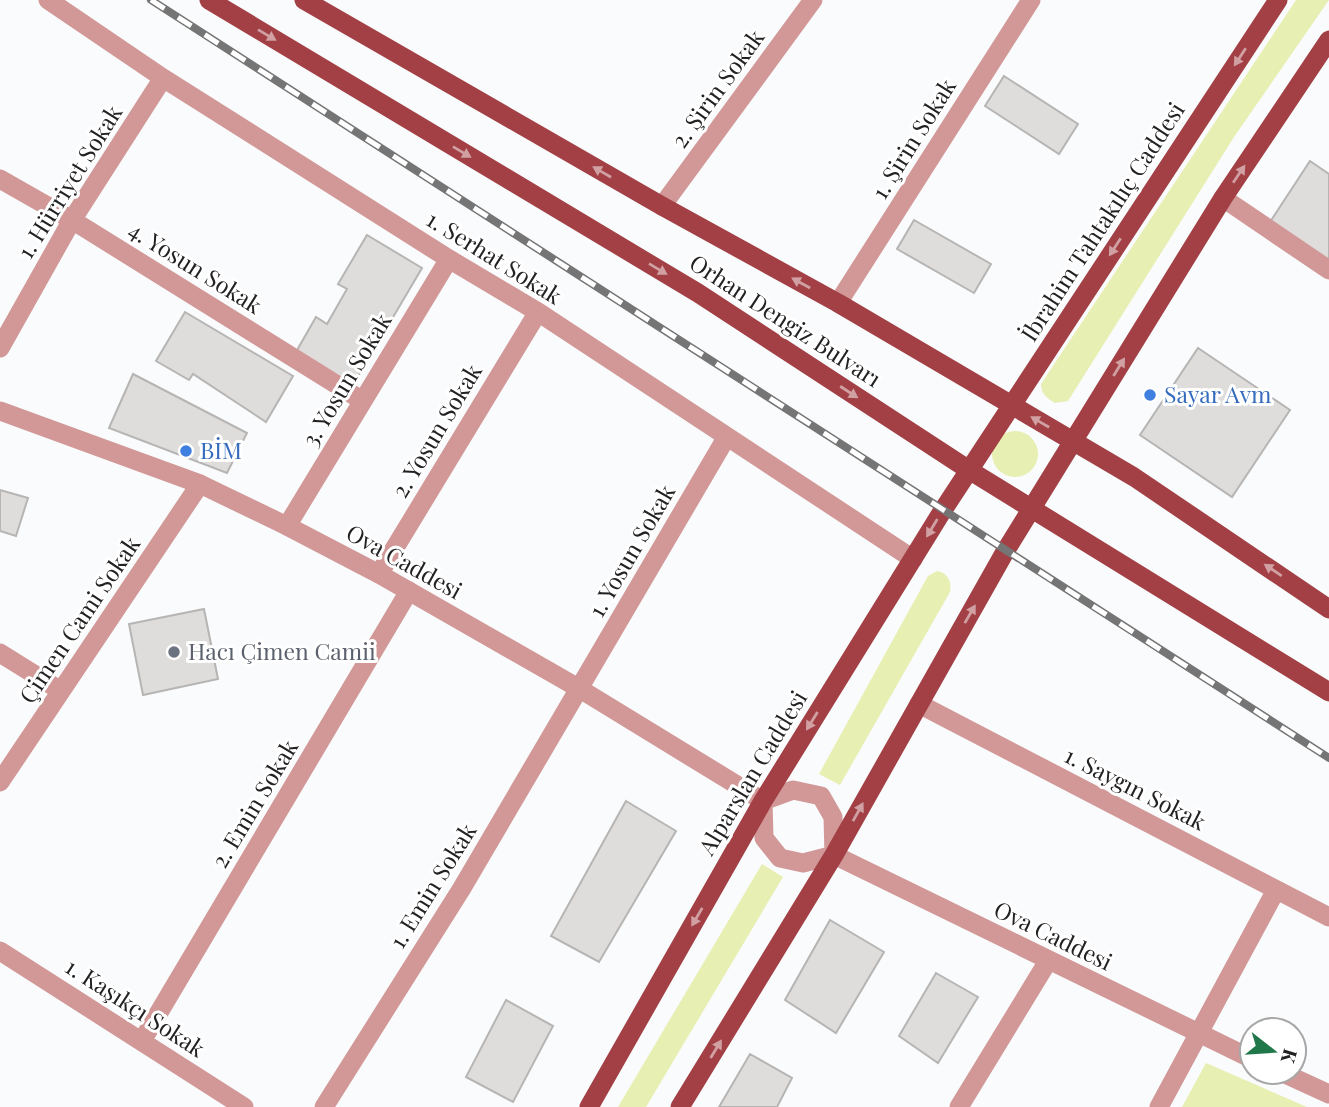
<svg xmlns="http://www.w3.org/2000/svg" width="1329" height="1107" viewBox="0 0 1329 1107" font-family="'Playfair Display',serif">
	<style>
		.green { fill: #e7efb2 }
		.building { fill: #dedddc; stroke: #b6b5b4; stroke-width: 2 }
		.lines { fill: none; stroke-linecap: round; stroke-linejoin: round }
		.minor { stroke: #d19897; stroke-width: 19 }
		.tertiary { stroke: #d19897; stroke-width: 19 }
		.primary { stroke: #a24045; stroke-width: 19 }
		.rail-casing { stroke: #757576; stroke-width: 8 }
		.rail { stroke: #fff; stroke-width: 5; stroke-dasharray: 16; stroke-linecap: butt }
		.oneway { fill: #d0a0a2 }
		.shop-dot { fill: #3f7fe0; stroke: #fff; stroke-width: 2.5 }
		.worship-dot { fill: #6b7280; stroke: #fff; stroke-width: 2.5 }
		.labels { text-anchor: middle; stroke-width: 6; stroke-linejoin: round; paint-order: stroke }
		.street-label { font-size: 23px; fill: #222223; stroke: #fff }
		.shop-label { font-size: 23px; fill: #366cbe; stroke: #fff; text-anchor: start }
		.worship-label { font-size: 23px; fill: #5b616d; stroke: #fff; text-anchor: start }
	</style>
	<rect width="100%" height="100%" fill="#fafbfc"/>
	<path class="green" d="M1296 0H1329L1234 137 1068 401 1055 403C1047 398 1041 394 1041 384Z
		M992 454a23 23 0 1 1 46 0a23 23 0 1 1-46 0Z
		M937 571C948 573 952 582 950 592L840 785 819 774 928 576Z
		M762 864 783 877 646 1107H618Z
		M1206 1063 1307 1107H1182Z"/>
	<path class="building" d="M1004 76 1078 124 1059 154 985 106Z
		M1310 161 1329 174V261L1270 222Z
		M914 220 991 264 974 293 897 249Z
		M367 235 422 268 353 385 296 352 316 317 327 324 347 289 338 284Z
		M185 312 293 376 266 422 193 374 189 380 156 361Z
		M1198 348 1290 410 1232 497 1140 435Z
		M133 374 247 433 227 473 109 428Z
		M0 490 28 498 16 536 0 531Z
		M204 609 218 679 143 695 129 624Z
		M626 801 676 831 599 962 551 936Z
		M830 920 884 952 836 1033 785 1000Z
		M936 973 978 997 938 1063 899 1036Z
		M506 1000 553 1026 513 1102 466 1077Z
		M750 1054 792 1078 777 1107H719Z"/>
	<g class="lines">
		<path class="minor" d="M48 0 163 78 449 259 538 312 913 559
			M0 179 72 220 363 401
			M1223 198 1329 270
			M662 206 813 0
			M838 303 1031 0
			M0 348 72 220 163 78
			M287 526 449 259
			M379 574 538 312
			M0 653 61 691
			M919 704 1329 917
			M0 782 200 484
			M0 951 244 1107
			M142 1041 409 591
			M324 1107 462 888 726 438
			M959 1107 1048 961
			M1159 1107 1276 890"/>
		<path class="tertiary" d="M0 411 200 484 287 526 379 574 580 689 763 801
			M763 801 764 838 780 858 803 863 834 855 1252 1059
			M763 801 793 790 821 796 833 817 834 855
			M1281 1072 1329 1094"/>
		<path class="primary" d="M209 0 698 293 969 470 1329 692
			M304 0 662 206 838 303 1134 477 1329 609
			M589 1107 763 801 943 510 1278 0
			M680 1107 834 855 1006 550 1223 198 1329 40"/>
		<defs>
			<path id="rail" d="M151 0 1329 758"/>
		</defs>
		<use href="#rail" class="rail-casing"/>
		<use href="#rail" class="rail"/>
	</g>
	<defs><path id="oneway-solid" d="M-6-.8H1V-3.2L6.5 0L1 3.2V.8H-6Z" transform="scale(1.75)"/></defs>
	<g class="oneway">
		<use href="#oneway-solid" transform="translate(267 35) rotate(31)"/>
		<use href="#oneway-solid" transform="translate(1240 57) rotate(123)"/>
		<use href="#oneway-solid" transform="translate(462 152) rotate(31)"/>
		<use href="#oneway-solid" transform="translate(602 172) rotate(-150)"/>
		<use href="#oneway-solid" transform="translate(1239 174) rotate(-56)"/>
		<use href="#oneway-solid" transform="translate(1115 247) rotate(123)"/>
		<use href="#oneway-solid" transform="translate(658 269) rotate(31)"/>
		<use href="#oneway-solid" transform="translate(801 283) rotate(-151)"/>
		<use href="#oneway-solid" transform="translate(1119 367) rotate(-58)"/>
		<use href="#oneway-solid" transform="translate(849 392) rotate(33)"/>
		<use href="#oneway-solid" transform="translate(1040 422) rotate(-150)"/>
		<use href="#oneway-solid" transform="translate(932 528) rotate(121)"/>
		<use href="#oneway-solid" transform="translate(1273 570) rotate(-146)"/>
		<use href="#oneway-solid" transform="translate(970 614) rotate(-60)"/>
		<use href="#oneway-solid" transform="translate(812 721) rotate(122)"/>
		<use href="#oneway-solid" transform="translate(858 812) rotate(-61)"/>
		<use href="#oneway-solid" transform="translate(697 917) rotate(120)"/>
		<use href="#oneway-solid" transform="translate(716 1049) rotate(-59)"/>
	</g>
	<g class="shop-dot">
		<circle cx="1150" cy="395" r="7"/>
		<circle cx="186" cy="451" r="7"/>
	</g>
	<circle class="worship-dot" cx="174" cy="652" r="7"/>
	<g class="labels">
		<g class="street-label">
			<text transform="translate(718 89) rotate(-54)" y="8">2. Şirin Sokak</text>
			<text transform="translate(914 139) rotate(-58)" y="8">1. Şirin Sokak</text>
			<text transform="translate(70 182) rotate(-58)" y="8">1. Hürriyet Sokak</text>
			<text transform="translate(1103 222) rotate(-57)" y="8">İbrahim Tahtakılıç Caddesi</text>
			<text transform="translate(494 258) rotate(32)" y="8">1. Serhat Sokak</text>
			<text transform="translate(195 268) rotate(32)" y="8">4. Yosun Sokak</text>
			<text transform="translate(785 321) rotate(33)" y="8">Orhan Dengiz Bulvarı</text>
			<text transform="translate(347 380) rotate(-59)" y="8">3. Yosun Sokak</text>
			<text transform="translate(437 431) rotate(-59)" y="8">2. Yosun Sokak</text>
			<text transform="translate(632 551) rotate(-60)" y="8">1. Yosun Sokak</text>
			<text transform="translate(404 562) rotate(29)" y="8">Ova Caddesi</text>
			<text transform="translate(80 620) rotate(-56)" y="8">Çimen Cami Sokak</text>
			<text transform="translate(753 773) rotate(-59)" y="8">Alparslan Caddesi</text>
			<text transform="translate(1135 789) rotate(27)" y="8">1. Saygın Sokak</text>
			<text transform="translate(255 804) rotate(-59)" y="8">2. Emin Sokak</text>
			<text transform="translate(433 886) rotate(-58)" y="8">1. Emin Sokak</text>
			<text transform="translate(1053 936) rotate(26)" y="8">Ova Caddesi</text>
			<text transform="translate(135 1008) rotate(33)" y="8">1. Kaşıkçı Sokak</text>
		</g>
		<g class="shop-label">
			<text x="1164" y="403">Sayar Avm</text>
			<text x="200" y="459">BİM</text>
		</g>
		<g class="worship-label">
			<text x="188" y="660">Hacı Çimen Camii</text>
		</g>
	</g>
	<g transform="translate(1273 1051) rotate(107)"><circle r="33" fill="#ffffff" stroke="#a7a7a7" stroke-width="2"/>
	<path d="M0-5L12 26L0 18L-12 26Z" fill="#1f774a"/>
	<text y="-10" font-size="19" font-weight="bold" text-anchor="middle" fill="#222223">K</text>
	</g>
</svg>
